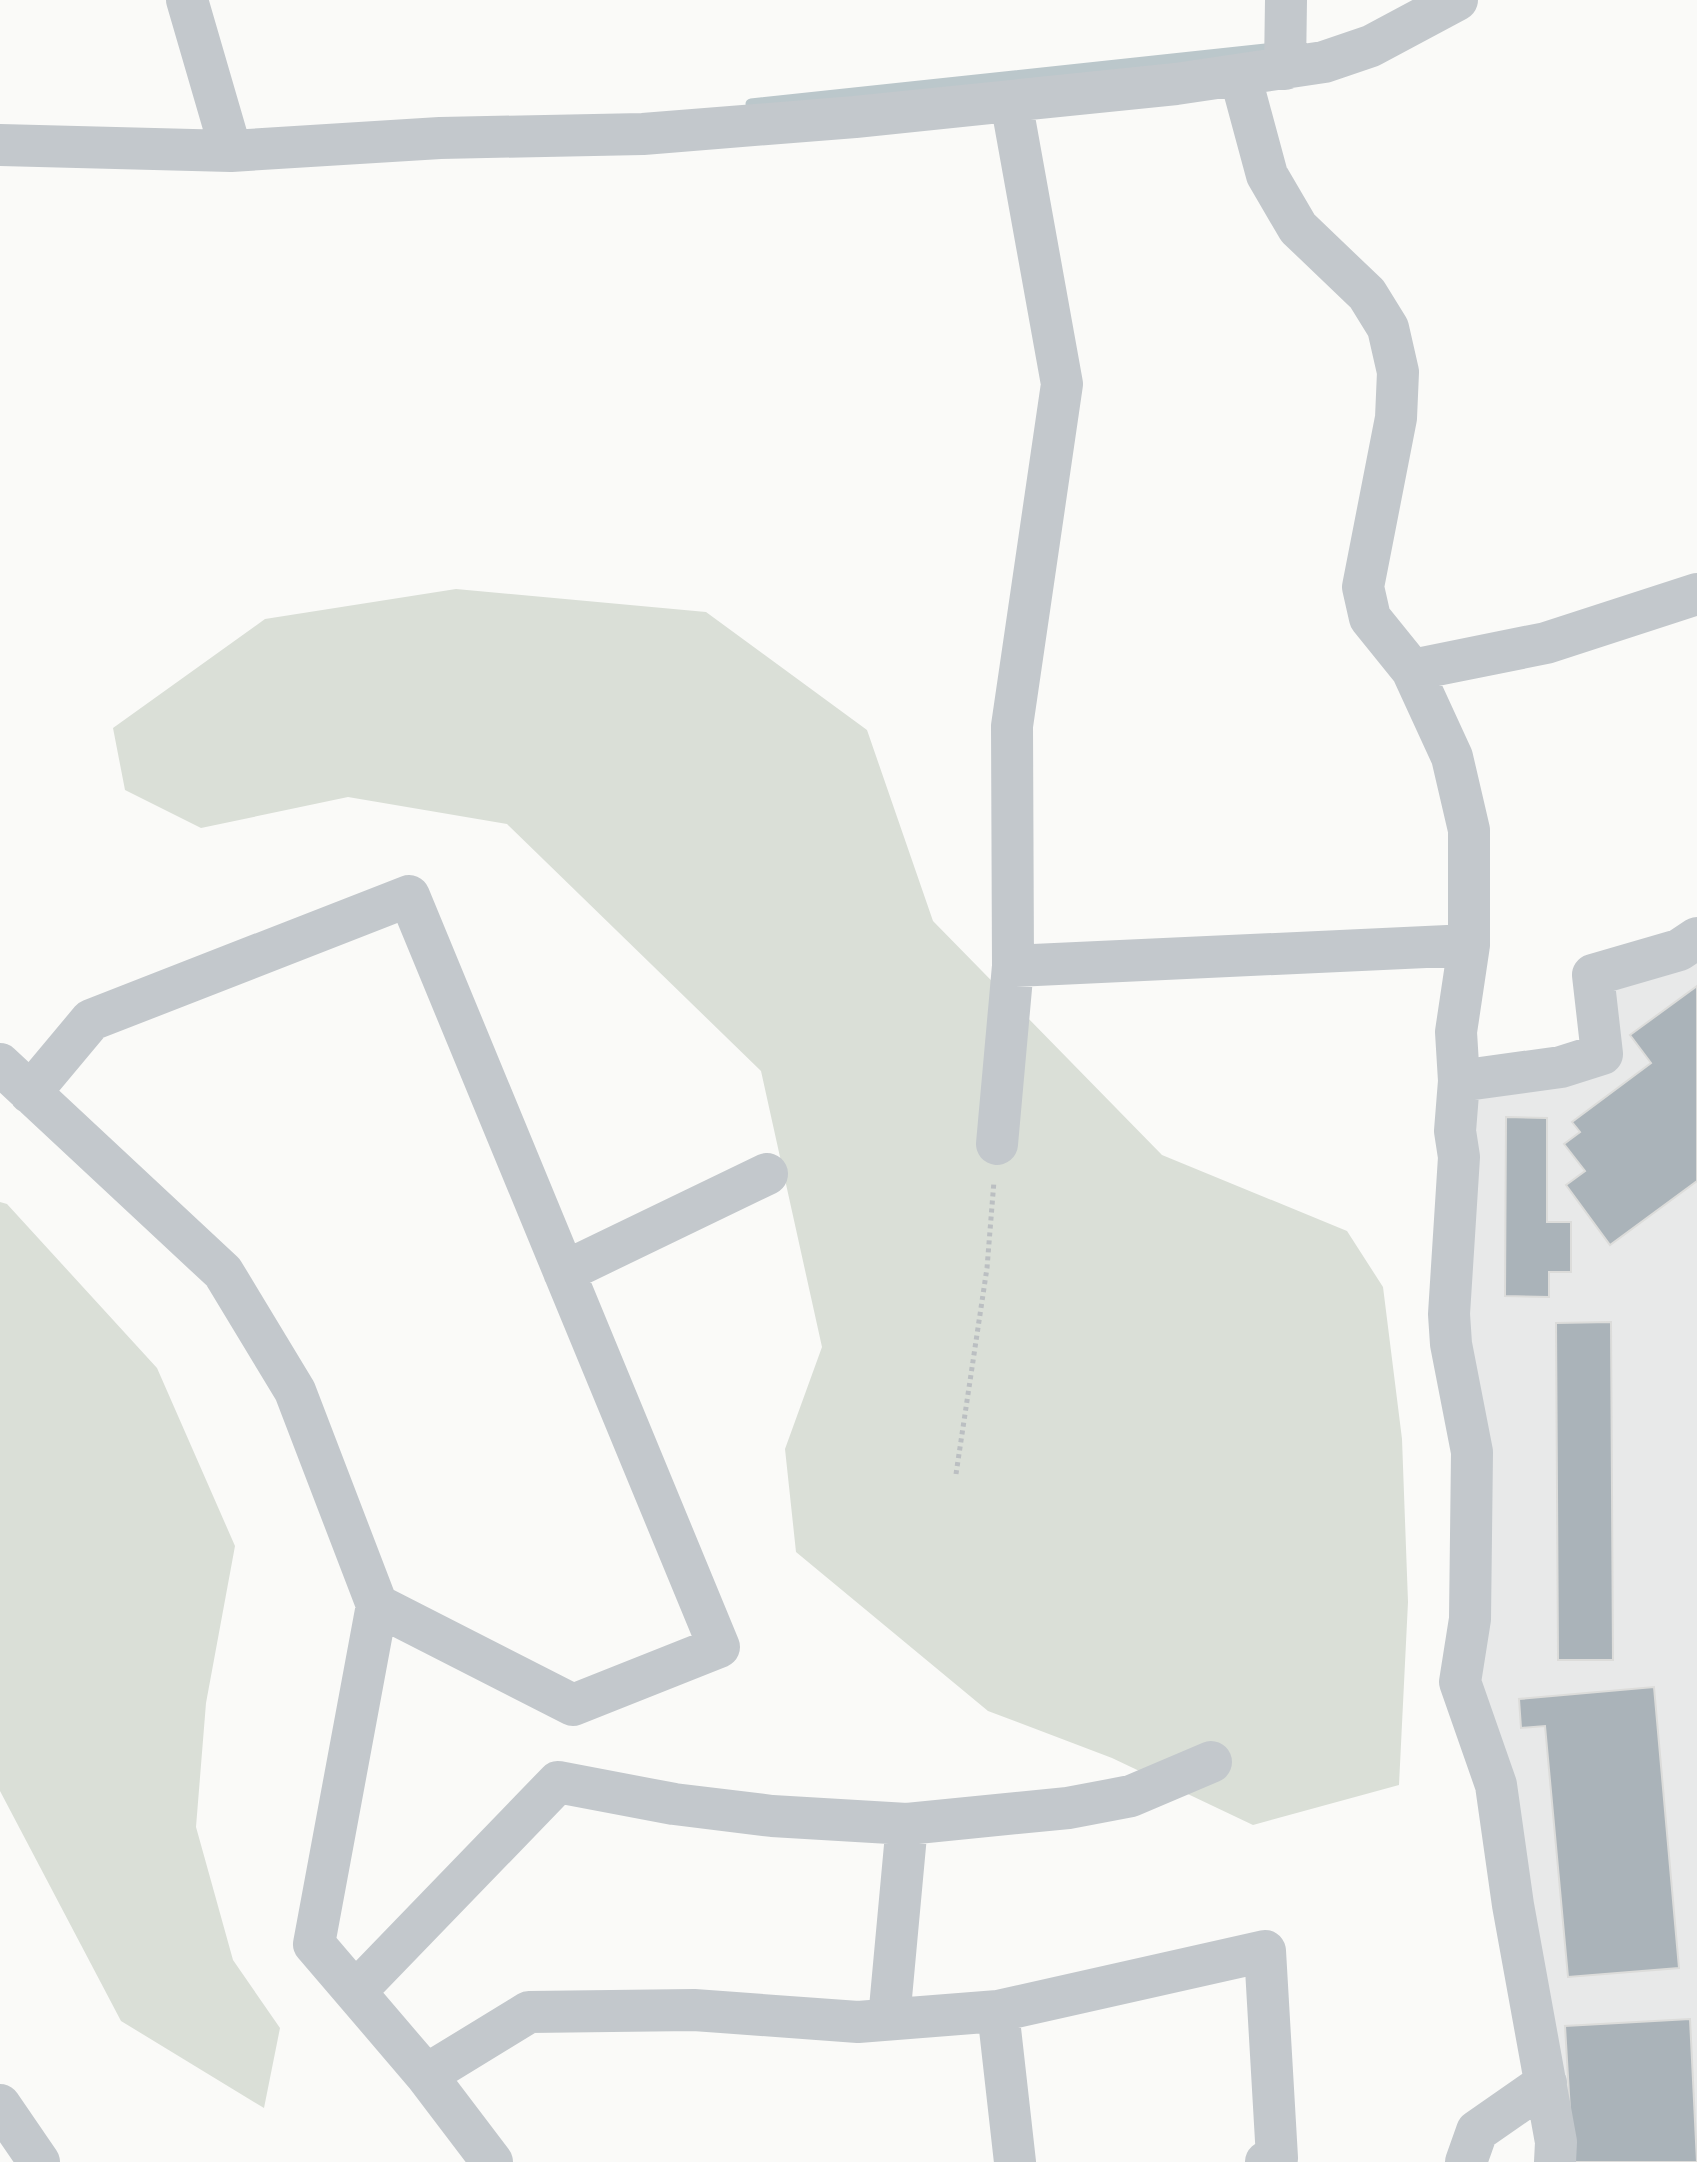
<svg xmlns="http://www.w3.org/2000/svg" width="1697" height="2162" viewBox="0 0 1697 2162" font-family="'Exo 2',sans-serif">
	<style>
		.built { fill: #e8e9e9 }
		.green { fill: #dadfd7 }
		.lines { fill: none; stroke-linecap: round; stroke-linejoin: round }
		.stream { stroke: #bbc7cb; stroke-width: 11 }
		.building { fill: #aab3b9; stroke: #dcdcda; stroke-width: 2 }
		.path { stroke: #bbbfc2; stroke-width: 5; stroke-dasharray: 4 4; stroke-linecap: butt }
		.street { stroke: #c3c8cc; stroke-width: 42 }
	</style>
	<rect width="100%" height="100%" fill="#fafaf8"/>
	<path class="built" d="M1697 961V2162H1564L1465 1681 1468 1096 1577 1080 1605 984Z"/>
	<path class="green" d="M456 589 706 612 867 730 933 921 1162 1155 1347 1231 1383 1287 1402 1439 1408 1602 1399 1785 1253 1825 1112 1758 988 1711 796 1552 785 1449 822 1347 761 1071 507 824 348 797 201 828 125 790 113 728 265 619Z
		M0 1202 7 1204 157 1368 235 1546 206 1703 196 1827 233 1960 280 2028 264 2108 121 2021 0 1791Z"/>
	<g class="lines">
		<path class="stream" d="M751 104 1275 48V45"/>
	</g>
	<path class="building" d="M1697 986V1181L1610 1245 1566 1185 1585 1171 1564 1144 1580 1132 1572 1122 1651 1063 1630 1035Z
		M1506 1117 1547 1118V1222H1571V1272H1549V1297L1505 1296Z
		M1611 1322 1613 1660H1558L1556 1323Z
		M1654 1687 1679 1968 1568 1977 1545 1726 1521 1728 1519 1699Z
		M1690 2019 1697 2162H1573L1565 2026Z"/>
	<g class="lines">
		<path class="path" d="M956 1474 987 1268 994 1181"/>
		<path class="street" d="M187 0 231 151
			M1285 69 1286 0
			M1240 75 1267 175 1298 228 1367 294 1388 328 1398 372 1396 418 1363 587 1370 618 1412 670 1452 757 1469 830V945L1456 1032 1459 1081 1455 1131 1459 1157 1449 1314 1451 1344 1472 1452 1470 1619 1460 1682 1496 1785 1513 1905 1556 2142 1555 2162
			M0 145 231 151 440 138 643 134 855 117 1176 84 1324 62 1371 46 1457 0
			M1412 670 1546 643 1697 594
			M1013 966 1469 945
			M0 1064 223 1272 295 1391 377 1605 314 1944 426 2075 492 2162
			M1459 1081 1561 1067 1602 1054 1593 975 1679 950 1697 938
			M30 1093 91 1020 409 896 719 1647 573 1705 377 1605
			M997 1144 1013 966 1012 726 1062 384 1011 101
			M564 1272 767 1174
			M355 1992 558 1782 674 1804 772 1816 907 1824 1068 1808 1131 1796 1211 1762
			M998 2011 1015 2162
			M889 2019 907 1824
			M426 2075 529 2012 694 2010 858 2022 998 2011 1265 1951 1277 2158 1266 2162
			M0 2105 39 2162
			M1466 2162 1477 2131 1546 2083"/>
	</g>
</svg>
